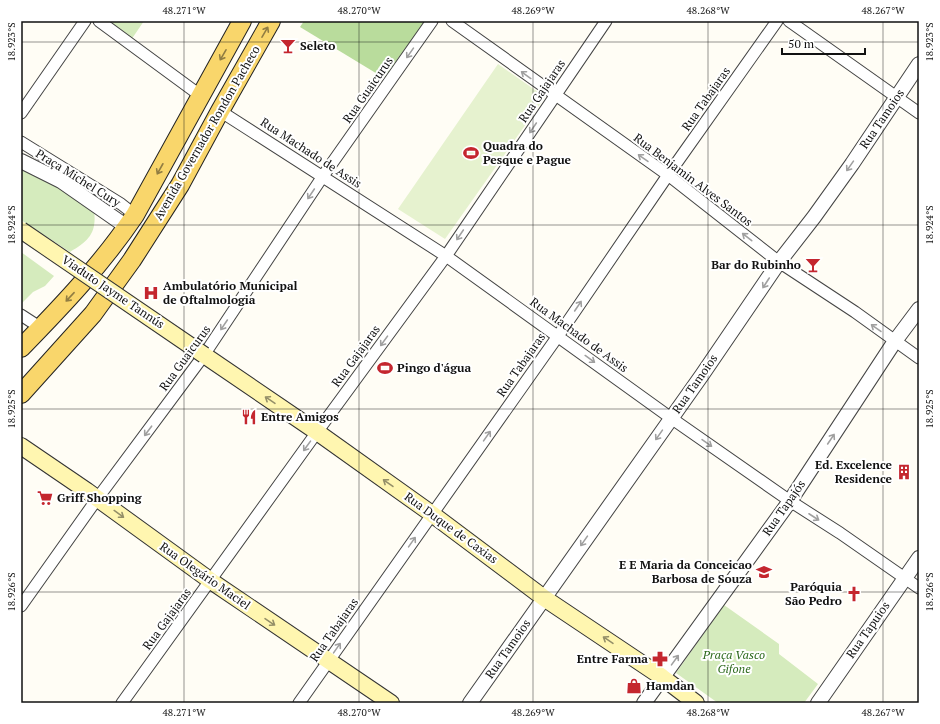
<svg xmlns="http://www.w3.org/2000/svg" width="940" height="724" viewBox="0 0 940 724" font-family="'PT Serif',serif">
	<style>
		.green { fill: #d5ebbd }
		.forest { fill: #b9dc9c }
		.pitch { fill: #e6f2cf }
		.lines { fill: none; stroke-linecap: round; stroke-linejoin: round }
		.minor-casing { stroke: #444; stroke-width: 13 }
		.tertiary-casing { stroke: #444; stroke-width: 16 }
		.secondary-casing { stroke: #333; stroke-width: 18 }
		.primary-casing { stroke: #222; stroke-width: 20 }
		.minor { stroke: #fff; stroke-width: 11 }
		.tertiary { stroke: #fff; stroke-width: 14 }
		.secondary { stroke: #fff6b0; stroke-width: 16 }
		.primary { stroke: #f9d66b; stroke-width: 18 }
		.secondary-bridge-casing { stroke: #333; stroke-width: 18; stroke-linecap: butt }
		.secondary-bridge { stroke: #fff6b0; stroke-width: 16 }
		.oneway { stroke: #917d42 }
		.oneway2 { stroke: #a0a0a0 }
		.oneway3 { stroke: #948f68 }
		.ticks { fill: none; stroke: #111; stroke-width: 1; stroke-opacity: 0.45 }
		.labels { text-anchor: middle; stroke-width: 4; stroke-linejoin: round; paint-order: stroke }
		.poi-label { font-size: 12px; font-weight: bold; fill: #111; stroke: #fff; text-anchor: start }
		.street-label { font-size: 12px; fill: #111; stroke: #fff }
		.park-label { font-size: 12px; font-style: italic; fill: #2f6b1f; stroke: #fff }
		.neatline { fill: none; stroke: #111; stroke-width: 1.5 }
		.ticks-label { font-size: 10px; text-anchor: middle; fill: #111 }
	</style>
	<rect width="100%" height="100%" fill="#fffdf5"/>
	<path class="green" d="M105 21H144L131 40Z
		M21 164 94 210C97 233 89 241 70 252L21 220Z
		M21 252 54 276 45 286 33 292 21 304Z
		M724 605 779 644V654L818 684 804 703H718L676 673Z"/>
	<path class="forest" d="M304 21H425L384 78 300 27Z"/>
	<path class="pitch" d="M498 64 545 97 445 239 398 209Z"/>
	<g class="lines">
		<defs>
			<path id="minor" d="M99 21 201 96
				M452 21 668 175 779 262 855 312 919 358
				M789 21 919 113
				M220 111 446 256 671 418 790 501 840 533 919 588
				M21 113 85 21
				M21 142 121 204 135 215
				M21 315 41 328
				M21 606 97 499 204 355 323 176 432 21
				M122 703 317 432 446 256 606 21
				M299 703 558 336 668 175 777 21"/>
			<path id="tertiary" d="M21 161 61 181 127 227
				M470 703 702 375 779 262 814 217 852 164 919 64
				M644 703 790 501 895 341 919 309
				M818 703 919 558"/>
			<path id="secondary" d="M204 355 317 432 432 514 544 598 662 677 696 703
				M21 446 87 491 211 581 391 703"/>
			<path id="primary" d="M21 348C62 306 102 264 135 215L242 21
				M21 394 93 314 132 260 180 185 220 111 271 21"/>
		</defs>
		<use href="#minor" class="minor-casing"/>
		<use href="#tertiary" class="tertiary-casing"/>
		<use href="#secondary" class="secondary-casing"/>
		<use href="#primary" class="primary-casing"/>
		<use href="#minor" class="minor"/>
		<use href="#tertiary" class="tertiary"/>
		<use href="#secondary" class="secondary"/>
		<use href="#primary" class="primary"/>
		<defs>
			<path id="secondary-bridge" d="M21 230 204 355"/>
		</defs>
		<use href="#secondary-bridge" class="secondary-bridge-casing"/>
		<use href="#secondary-bridge" class="secondary-bridge"/>
	</g>
	<defs><path id="oneway-shaft" d="M-6 0H5M1.5-3L5.5 0L1.5 3" fill="none" stroke-width="1.6" stroke-linecap="round" stroke-linejoin="round"/></defs>
	<g class="oneway">
		<use href="#oneway-shaft" transform="translate(265 32) rotate(-60)"/>
		<use href="#oneway-shaft" transform="translate(223 55) rotate(120)"/>
		<use href="#oneway-shaft" transform="translate(160 169) rotate(119)"/>
		<use href="#oneway-shaft" transform="translate(70 297) rotate(133)"/>
	</g>
	<g class="oneway2">
		<use href="#oneway-shaft" transform="translate(410 53) rotate(125)"/>
		<use href="#oneway-shaft" transform="translate(526 75) rotate(-144)"/>
		<use href="#oneway-shaft" transform="translate(533 128) rotate(124)"/>
		<use href="#oneway-shaft" transform="translate(643 158) rotate(-145)"/>
		<use href="#oneway-shaft" transform="translate(850 166) rotate(125)"/>
		<use href="#oneway-shaft" transform="translate(311 194) rotate(124)"/>
		<use href="#oneway-shaft" transform="translate(460 235) rotate(124)"/>
		<use href="#oneway-shaft" transform="translate(747 237) rotate(-142)"/>
		<use href="#oneway-shaft" transform="translate(766 283) rotate(123)"/>
		<use href="#oneway-shaft" transform="translate(578 306) rotate(-56)"/>
		<use href="#oneway-shaft" transform="translate(224 325) rotate(124)"/>
		<use href="#oneway-shaft" transform="translate(876 328) rotate(-145)"/>
		<use href="#oneway-shaft" transform="translate(384 341) rotate(126)"/>
		<use href="#oneway-shaft" transform="translate(590 359) rotate(36)"/>
		<use href="#oneway-shaft" transform="translate(148 431) rotate(127)"/>
		<use href="#oneway-shaft" transform="translate(659 435) rotate(125)"/>
		<use href="#oneway-shaft" transform="translate(487 436) rotate(-55)"/>
		<use href="#oneway-shaft" transform="translate(831 439) rotate(-56)"/>
		<use href="#oneway-shaft" transform="translate(707 443) rotate(35)"/>
		<use href="#oneway-shaft" transform="translate(307 446) rotate(126)"/>
		<use href="#oneway-shaft" transform="translate(814 517) rotate(33)"/>
		<use href="#oneway-shaft" transform="translate(584 541) rotate(125)"/>
		<use href="#oneway-shaft" transform="translate(412 542) rotate(-55)"/>
		<use href="#oneway-shaft" transform="translate(337 648) rotate(-55)"/>
		<use href="#oneway-shaft" transform="translate(675 660) rotate(-54)"/>
	</g>
	<g class="oneway3">
		<use href="#oneway-shaft" transform="translate(270 400) rotate(-146)"/>
		<use href="#oneway-shaft" transform="translate(388 483) rotate(-145)"/>
		<use href="#oneway-shaft" transform="translate(119 514) rotate(36)"/>
		<use href="#oneway-shaft" transform="translate(270 622) rotate(34)"/>
		<use href="#oneway-shaft" transform="translate(608 640) rotate(-146)"/>
	</g>
	<path class="ticks" d="M184 21V703M359 21V703M533 21V703M708 21V703M883 21V703M21 42H919M21 225H919M21 409H919M21 592H919"/>
	<defs>
		<symbol id="bar-bare" viewBox="-9 -9 18 18"><path d="M-6-5H6L.8 .8V4.5H3.5V6h-7V4.5H-.8V.8Z" fill="#c4262e" stroke="#fff" stroke-width="2.5" paint-order="stroke"/></symbol>
		<symbol id="stadium-bare" viewBox="-9 -9 18 18"><path d="M0-5a6.5 5 0 1 0 0 10a6.5 5 0 1 0 0-10ZM-3.5-1.8h7v3.6h-7Z" fill="#c4262e" stroke="#fff" stroke-width="2.5" paint-order="stroke"/></symbol>
		<symbol id="hospital-bare" viewBox="-9 -9 18 18"><path d="M-5-5h3v3.5h4V-5h3V5h-3V1.5h-4V5h-3Z" fill="#c4262e" stroke="#fff" stroke-width="2.5" paint-order="stroke"/></symbol>
		<symbol id="restaurant-bare" viewBox="-9 -9 18 18"><path d="M-5-6h1v4h1v-4h1v4h1v-4h1v5L-1.5 .5V6h-2V.5L-5-1ZM5-6V6H3V1.5H1.5Q1.5-4 5-6Z" fill="#c4262e" stroke="#fff" stroke-width="2.5" paint-order="stroke"/></symbol>
		<symbol id="building-bare" viewBox="-9 -9 18 18"><path d="M-4-6H4V6H1V3H-1V6H-4ZM-2.5-4.3h1.7v1.8h-1.7ZM.8-4.3h1.7v1.8H.8ZM-2.5-1h1.7V.8h-1.7ZM.8-1h1.7V.8H.8Z" fill="#c4262e" stroke="#fff" stroke-width="2.5" paint-order="stroke"/></symbol>
		<symbol id="supermarket-bare" viewBox="-9 -9 18 18"><path d="M-6-5.5h2.5l.6 2H6L4.5 2H-2.5L-4.4-4H-6ZM-1.5 3.2a1.3 1.3 0 1 0 .1 0ZM3 3.2a1.3 1.3 0 1 0 .1 0Z" fill="#c4262e" stroke="#fff" stroke-width="2.5" paint-order="stroke"/></symbol>
		<symbol id="school-bare" viewBox="-9 -9 18 18"><path d="M0-5L7-2L0 1L-7-2ZM-4 1L0 2.5L4 1V4Q0 6-4 4Z" fill="#c4262e" stroke="#fff" stroke-width="2.5" paint-order="stroke"/></symbol>
		<symbol id="church-bare" viewBox="-9 -9 18 18"><path d="M-1.2-6h2.4v3.5h3.3v2.4h-3.3V6h-2.4V-.1h-3.3v-2.4h3.3Z" fill="#c4262e" stroke="#fff" stroke-width="2.5" paint-order="stroke"/></symbol>
		<symbol id="pharmacy-bare" viewBox="-9 -9 18 18"><path d="M-2-6h4v4h4v4h-4v4h-4v-4h-4v-4h4Z" fill="#c4262e" stroke="#fff" stroke-width="2.5" paint-order="stroke"/></symbol>
		<symbol id="shop-bare" viewBox="-9 -9 18 18"><path d="M-5-2.5h2.3a2.7 3.5 0 0 1 5.4 0H5L5.5 6h-11ZM-1.5-2.5h3a1.5 2.3 0 0 0-3 0Z" fill="#c4262e" stroke="#fff" stroke-width="2.5" paint-order="stroke"/></symbol>
	</defs>
	<g fill-rule="evenodd">
		<use href="#bar-bare" x="277" y="35" width="22" height="22"/>
		<use href="#stadium-bare" x="460" y="142" width="22" height="22"/>
		<use href="#bar-bare" x="802" y="254" width="22" height="22"/>
		<use href="#hospital-bare" x="140" y="282" width="22" height="22"/>
		<use href="#stadium-bare" x="374" y="357" width="22" height="22"/>
		<use href="#restaurant-bare" x="238" y="406" width="22" height="22"/>
		<use href="#building-bare" x="893" y="461" width="22" height="22"/>
		<use href="#supermarket-bare" x="34" y="487" width="22" height="22"/>
		<use href="#school-bare" x="753" y="561" width="22" height="22"/>
		<use href="#church-bare" x="843" y="583" width="22" height="22"/>
		<use href="#pharmacy-bare" x="649" y="648" width="22" height="22"/>
		<use href="#shop-bare" x="623" y="675" width="22" height="22"/>
	</g>
	<g class="labels">
		<g class="poi-label">
			<text x="300" y="50">Seleto</text>
			<text x="483" y="150">Quadra do<tspan x="483" dy="14">Pesque e Pague</tspan></text>
			<text x="801" y="269" text-anchor="end">Bar do Rubinho</text>
			<text x="163" y="290">Ambulatório Municipal<tspan x="163" dy="14">de Oftalmologia</tspan></text>
			<text x="397" y="372">Pingo d'água</text>
			<text x="261" y="421">Entre Amigos</text>
			<text x="892" y="469" text-anchor="end">Ed. Excelence<tspan x="892" dy="14">Residence</tspan></text>
			<text x="57" y="502">Griff Shopping</text>
			<text x="752" y="569" text-anchor="end">E E Maria da Conceicao<tspan x="752" dy="14">Barbosa de Souza</tspan></text>
			<text x="842" y="591" text-anchor="end">Paróquia<tspan x="842" dy="14">São Pedro</tspan></text>
			<text x="648" y="663" text-anchor="end">Entre Farma</text>
			<text x="646" y="690">Hamdan</text>
		</g>
		<g class="street-label">
			<text transform="translate(368 90) rotate(-55)" y="4">Rua Guaicurus</text>
			<text transform="translate(542 91) rotate(-56)" y="4">Rua Gajajaras</text>
			<text transform="translate(706 99) rotate(-55)" y="4">Rua Tabajaras</text>
			<text transform="translate(882 119) rotate(-56)" y="4">Rua Tamoios</text>
			<text transform="translate(207 133) rotate(-60)" y="4">Avenida Governador Rondon Pacheco</text>
			<text transform="translate(311 153) rotate(33)" y="4">Rua Machado de Assis</text>
			<text transform="translate(78 178) rotate(32)" y="4">Praça Michel Cury</text>
			<text transform="translate(693 180) rotate(37)" y="4">Rua Benjamin Alves Santos</text>
			<text transform="translate(113 292) rotate(34)" y="4">Viaduto Jayme Tannús</text>
			<text transform="translate(579 335) rotate(36)" y="4">Rua Machado de Assis</text>
			<text transform="translate(356 356) rotate(-54)" y="4">Rua Gajajaras</text>
			<text transform="translate(185 358) rotate(-54)" y="4">Rua Guaicurus</text>
			<text transform="translate(521 365) rotate(-55)" y="4">Rua Tabajaras</text>
			<text transform="translate(695 384) rotate(-55)" y="4">Rua Tamoios</text>
			<text transform="translate(784 508) rotate(-55)" y="4">Rua Tapajós</text>
			<text transform="translate(451 528) rotate(36)" y="4">Rua Duque de Caxias</text>
			<text transform="translate(205 576) rotate(35)" y="4">Rua Olegário Maciel</text>
			<text transform="translate(167 619) rotate(-54)" y="4">Rua Gajajaras</text>
			<text transform="translate(334 630) rotate(-55)" y="4">Rua Tabajaras</text>
			<text transform="translate(868 630) rotate(-55)" y="4">Rua Tapuios</text>
			<text transform="translate(508 649) rotate(-55)" y="4">Rua Tamoios</text>
		</g>
		<g class="park-label">
			<text x="734" y="659">Praça Vasco<tspan x="734" dy="14">Gifone</tspan></text>
		</g>
	</g>
	<rect width="940" height="724" fill="none" stroke="#ffffff" stroke-width="44"/>
	<path d="M782 48v6h83v-6" fill="none" stroke="#111111" stroke-width="2"/>
	<text x="788" y="48" font-size="12" fill="#111111" stroke="#ffffff" stroke-width="3" paint-order="stroke">50 m</text>
	<rect x="22" y="22" width="896" height="680" class="neatline"/>
	<g class="ticks-label">
		<text x="184" y="14">48.271°W</text>
		<text x="359" y="14">48.270°W</text>
		<text x="533" y="14">48.269°W</text>
		<text x="708" y="14">48.268°W</text>
		<text x="883" y="14">48.267°W</text>
		<text transform="translate(11 42) rotate(-90)" y="4">18.923°S</text>
		<text transform="translate(929 42) rotate(-90)" y="4">18.923°S</text>
		<text transform="translate(11 225) rotate(-90)" y="4">18.924°S</text>
		<text transform="translate(929 225) rotate(-90)" y="4">18.924°S</text>
		<text transform="translate(11 409) rotate(-90)" y="4">18.925°S</text>
		<text transform="translate(929 409) rotate(-90)" y="4">18.925°S</text>
		<text transform="translate(11 592) rotate(-90)" y="4">18.926°S</text>
		<text transform="translate(929 592) rotate(-90)" y="4">18.926°S</text>
		<text x="184" y="716">48.271°W</text>
		<text x="359" y="716">48.270°W</text>
		<text x="533" y="716">48.269°W</text>
		<text x="708" y="716">48.268°W</text>
		<text x="883" y="716">48.267°W</text>
	</g>
</svg>
